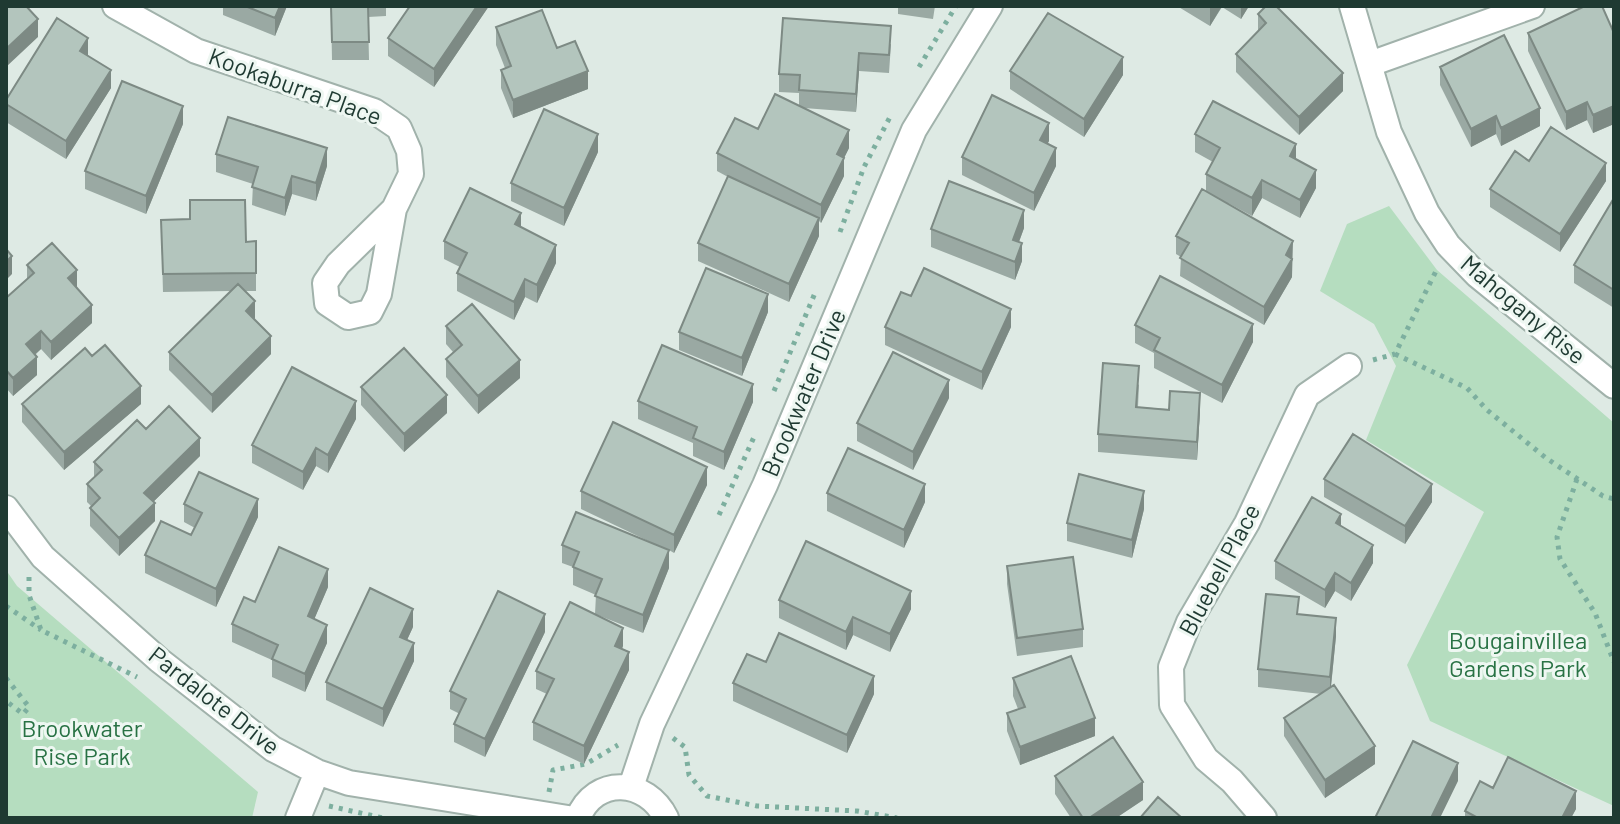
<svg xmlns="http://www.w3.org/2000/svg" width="1620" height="824" viewBox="0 0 1620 824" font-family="Barlow,sans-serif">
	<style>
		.green { fill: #b5ddbf }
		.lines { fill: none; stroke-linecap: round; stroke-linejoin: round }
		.minor-casing { stroke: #a1b2ab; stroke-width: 28 }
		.tertiary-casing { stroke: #a1b2ab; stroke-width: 28 }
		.path { stroke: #7daf9f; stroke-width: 5; stroke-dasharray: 4 6; stroke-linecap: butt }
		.minor { stroke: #fff; stroke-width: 24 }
		.tertiary { stroke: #fff; stroke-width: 24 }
		.wall { fill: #9aa9a3 }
		.shaded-wall { fill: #7d8a84 }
		.building { fill: #b3c5bd; stroke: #7d8a84; stroke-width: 2 }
		.labels { text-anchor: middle; stroke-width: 6; stroke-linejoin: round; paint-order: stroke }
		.street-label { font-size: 24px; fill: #1f3a32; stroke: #eef7f2 }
		.park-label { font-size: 24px; fill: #287244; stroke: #eef7f2 }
	</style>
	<rect width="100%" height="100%" fill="#deeae4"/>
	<path class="green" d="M1389 206 1437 270 1614 423V806L1430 721 1407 665 1484 512 1366 440 1396 366 1374 324 1320 291 1347 224Z
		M6 570 17 586 258 792 252 818H6Z"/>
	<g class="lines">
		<defs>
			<path id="minor" d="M115 6 196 51 374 111 399 128 409 151 411 174 394 209 379 294 370 312 348 317 327 303 325 283 338 264 394 209
				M1352 6 1389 132 1427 213 1448 245 1477 275 1614 386
				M1370 64 1532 6
				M6 508 43 557 159 660 273 749 317 772 349 783 568 818
				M298 818 317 772
				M1264 818 1232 781 1206 759 1172 705 1171 667 1189 622 1247 523 1307 395 1349 366"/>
			<path id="tertiary" d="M631 787 652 724 765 485 914 130 990 6
				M578 818C595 775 647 779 666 818"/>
		</defs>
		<use href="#minor" class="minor-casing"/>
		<use href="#tertiary" class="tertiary-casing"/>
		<path class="path" d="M919 67 956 6
			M840 232 864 167 890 117
			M1395 354 1467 388 1487 410 1546 458 1603 496 1614 499
			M1373 360 1395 354 1437 269
			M774 391 815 293
			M1577 479 1557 537 1560 559 1595 613 1614 662
			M719 515 754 437
			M29 577V595L41 630 137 677
			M6 606 41 630
			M6 678 29 707 23 714 6 701
			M673 738 685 747 689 775 707 796 757 806 857 811 897 818
			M549 792 553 770 586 764 618 745
			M329 806 383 818"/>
		<use href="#minor" class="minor"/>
		<use href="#tertiary" class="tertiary"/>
	</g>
	<path class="wall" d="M223 6H287L275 36 223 15Z
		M331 6H386V16L368 17 369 60H332Z
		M410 6H489L434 87 388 56V38Z
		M898 6H935L933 19 898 14Z
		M1177 6H1249L1241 19 1222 7 1210 26Z
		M1258 14 1343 91 1299 135 1236 72V54L1258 31Z
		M496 27 557 48 588 89 513 118 501 88V70L505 68 496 45Z
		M1528 33H1614V124L1593 133 1587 120 1566 130 1528 51Z
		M891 44 889 73 859 71 856 112 804 108 849 148 844 158V176L821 223 819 221V236L789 302 698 261V243L728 177 717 171V153L799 106V93L779 92V74Z
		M88 56 111 88 66 159 6 122V100Z
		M1440 67 1540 126 1501 146 1496 134 1471 147 1440 85Z
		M1010 71 1123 75 1084 137 1010 89Z
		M183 124 146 214 85 189V171Z
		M1195 134 1316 188 1300 218 1262 198 1252 216 1228 203 1293 259 1292 262V277L1264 325 1180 276 1181 257 1176 254V236L1206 191V174L1213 162 1195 152Z
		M1049 141 1047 144 1056 166 1034 211 962 175V157Z
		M598 152 564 226 511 201V183Z
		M216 154 327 166 316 201 292 194 285 216 252 205 253 184 216 172Z
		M1529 161 1606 181 1560 252 1490 207V189Z
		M1614 198V308L1574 283V265Z
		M161 220 246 242 256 241V291H244L255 320 271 354 212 413 169 370V352L231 291 163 292Z
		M521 227 556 263 537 303 525 297 514 320 457 291V273L460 267 444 259V241Z
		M1024 228 1019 242 1022 261 1015 280 931 247V229Z
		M27 265 77 287 92 323 51 360 41 349 35 355 37 375 13 396 6 388V298L27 280Z
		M911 296 1011 327 982 390 885 345V327Z
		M768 312 742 376 679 350V332Z
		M1135 325 1253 342 1222 403 1154 368V353L1135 343Z
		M446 326 520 378 478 414 446 377V359L453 352 446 344Z
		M1139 384 1138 407 1200 411 1197 460 1098 452V434Z
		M361 387 447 413 404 452 361 405Z
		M949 398 913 470 857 441V423Z
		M638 401 753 402 724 470 693 456V443L638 419Z
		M22 404H141L64 470 22 422Z
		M356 419 328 473 316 466 303 490 252 463V445Z
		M200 456 153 502 155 521 119 556 90 526V508L91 506 87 502V484L94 477V462Z
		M1324 479 1432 502 1405 544 1324 497Z
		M707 485 674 553 669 550V568L643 633 595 614 596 595 573 585V567L562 563V545L663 548 581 509V491Z
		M827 493 925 502 904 548 827 511Z
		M184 504 258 517 216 607 145 573V555L191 535 195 528 184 522Z
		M1144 509 1132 558 1067 541V523Z
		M1341 526 1373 563 1351 601 1335 591 1325 608 1275 579V561Z
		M1007 566 1083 629V647L1017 656 1007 584Z
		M328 587 314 619 327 643 305 692 272 677V660L232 642V624L255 602Z
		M779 600 911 609 890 652 853 635 846 650 779 618Z
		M1299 614 1336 636 1331 687 1375 764 1325 798 1284 736V718L1321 694 1258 687V669Z
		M413 627 407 640 414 661 383 727 326 700V682Z
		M545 632 485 757 454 742V724L460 714 450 709V691Z
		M623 646 622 649 629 670 584 764 533 740V722L547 694 536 689V671Z
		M766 662 874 694 847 753 733 701V683Z
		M1013 678 1095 736 1020 765 1007 731V713L1018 709 1013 696Z
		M1055 776 1143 800 1116 818H1071L1055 794Z
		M1493 788 1576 809 1571 818H1465V811Z"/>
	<path class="shaded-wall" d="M280 6H287L275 36V18Z
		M477 6H489L434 87V69Z
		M1212 6H1222L1210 26V8Z
		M1241 6H1249L1241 19Z
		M38 19V37L6 67V49Z
		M88 38V56L80 51Z
		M859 53V71L856 112V94Z
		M1123 57V75L1084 137V119Z
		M111 70V88L66 159V141Z
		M588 71V89L513 118V100Z
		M1343 73V91L1299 135V117Z
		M1587 102V120L1566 130V112Z
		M183 106V124L146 214V196Z
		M1614 106V124L1593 133V115Z
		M1540 108V126L1501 146V128Z
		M1496 116V134L1471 147V129Z
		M1049 123V141L1040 158V140Z
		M849 130V148L844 158V176L821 223V205L837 154Z
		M598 134V152L564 226V208Z
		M1296 144V162L1290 156Z
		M327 148V166L316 201V183Z
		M1056 148V166L1034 211V193Z
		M1606 163V181L1560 252V234Z
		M1316 170V188L1300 218V200Z
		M292 176V194L285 216V198Z
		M1262 180V198L1252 216V198Z
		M1024 210V228L1013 258V240Z
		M521 213V231L515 224Z
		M819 218V236L789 302V284Z
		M1293 241 1292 277 1264 325V307L1286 255Z
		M1022 243V261L1015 280V262Z
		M556 245V263L537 303V285Z
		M12 256V274L6 280V262Z
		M77 270V288L68 278Z
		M525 279V297L514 320V302Z
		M768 294V312L742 376V358Z
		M255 301V319L246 311Z
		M92 305V323L51 360V342Z
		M1011 309V327L982 390V372Z
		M1253 324V342L1222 403V385Z
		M41 331V349L26 362V344Z
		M271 336V354L212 413V395Z
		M37 357V375L13 396V378Z
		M520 360V378L478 414V396Z
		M949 380V398L913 470V452Z
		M753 384V402L724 470V452Z
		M141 386V404L64 470V452Z
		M1200 393V411L1197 460V442Z
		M447 395V413L404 452V434Z
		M356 401V419L328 473V455Z
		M200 438V456L144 511V493Z
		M316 448V466L303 490V472Z
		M707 467V485L674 553V535Z
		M925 484V502L904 548V530Z
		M1432 484V502L1405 544V526Z
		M1144 491V509L1132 558V540Z
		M258 499V517L216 607V589Z
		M155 503V521L119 556V538Z
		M1341 514V532L1336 523Z
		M1373 545V563L1351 601V583Z
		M669 550V568L643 633V615Z
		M328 569V587L308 634V616Z
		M1335 573V591L1325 608V590Z
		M911 591V609L890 652V634Z
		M413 609V627L400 655V637Z
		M545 614V632L485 757V739Z
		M853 617V635L846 650V632Z
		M1336 618V636L1330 695V677Z
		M327 625V643L305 692V674Z
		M623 628V646L615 664V646Z
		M414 643V661L383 727V709Z
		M629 652V670L584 764V746Z
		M874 676V694L847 753V735Z
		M1095 718V736L1020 765V747Z
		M1375 746V764L1325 798V780Z
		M1458 763V781L1440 818H1431Z
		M1143 782V800L1116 818H1089Z
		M1576 791V809L1571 818H1562Z"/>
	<path class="building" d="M6 6H26L38 19 6 49Z
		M245 6H280L275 18Z
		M331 6H368L369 42H332Z
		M410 6H477L434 69 388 38Z
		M1266 6H1276L1343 73 1299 117 1236 54 1266 23 1258 14Z
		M1585 6H1602L1614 33V106L1593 115 1587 102 1566 112 1528 33Z
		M542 10 557 48 575 41 588 71 513 100 501 70 511 66 496 27Z
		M1048 13 1123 57 1084 119 1010 71Z
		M57 18 88 38 80 51 111 70 66 141 6 104V100Z
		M783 18 891 26 889 55 859 53 856 94 799 90 800 75 779 74Z
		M1504 35 1540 108 1501 128 1496 116 1471 129 1440 67Z
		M122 81 183 106 146 196 85 171Z
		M775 94 849 130 837 154 844 158 821 205 717 153 735 118 758 129Z
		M992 95 1049 123 1040 140 1056 148 1034 193 962 157Z
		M1213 101 1296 144 1290 156 1316 170 1300 200 1262 180 1252 198 1206 174 1220 148 1195 134Z
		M544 109 598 134 564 208 511 183Z
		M228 117 327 148 316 183 292 176 285 198 252 187 258 167 216 154Z
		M1551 127 1606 163 1560 234 1490 189 1515 151 1529 161Z
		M728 176 819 218 789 284 698 243Z
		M949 181 1024 210 1013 240 1022 243 1015 262 931 229Z
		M470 188 521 213 515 224 556 245 537 285 525 279 514 302 457 273 467 253 444 241Z
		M1202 189 1293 241 1286 255 1292 259 1264 307 1180 258 1189 243 1176 236Z
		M1614 198V290L1574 265Z
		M190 200H245L246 242 256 241V273L163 274 161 220 190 219Z
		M52 243 77 270 68 278 92 305 51 342 41 331 26 344 37 357 13 378 6 370V298L34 273 27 265Z
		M6 249 12 256 6 262Z
		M706 268 768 294 742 358 679 332Z
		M924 268 1011 309 982 372 885 327 901 292 911 296Z
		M1160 276 1253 324 1222 385 1154 350 1160 338 1135 325Z
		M238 284 255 301 246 311 271 336 212 395 169 352Z
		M472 304 520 360 478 396 446 359 462 345 446 326Z
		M105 345 141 386 64 452 22 404 85 348 92 356Z
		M662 345 753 384 724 452 693 438 697 427 638 401Z
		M404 348 447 395 404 434 361 387Z
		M893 352 949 380 913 452 857 423Z
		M1103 363 1139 366 1136 407 1169 410 1170 391 1200 393 1197 442 1098 434Z
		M292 367 356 401 328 455 316 448 303 472 252 445Z
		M169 406 200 438 144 493 155 503 119 538 90 508 100 498 87 484 102 470 94 462 137 420 146 429Z
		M613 422 707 467 674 535 581 491Z
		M1353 434 1432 484 1405 526 1324 479Z
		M848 448 925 484 904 530 827 493Z
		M199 472 258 499 216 589 145 555 161 521 191 535 202 513 184 504Z
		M1079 474 1144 491 1132 540 1067 523Z
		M1312 497 1341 514 1336 523 1373 545 1351 583 1335 573 1325 590 1275 561Z
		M576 512 669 550 643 615 595 596 602 579 573 567 579 552 562 545Z
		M806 541 911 591 890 634 853 617 846 632 779 600Z
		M279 547 328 569 308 616 327 625 305 674 272 659 278 645 232 624 244 597 255 602Z
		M1073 557 1083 629 1017 638 1007 566Z
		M370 588 413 609 400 637 414 643 383 709 326 682Z
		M498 591 545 614 485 739 454 724 466 699 450 691Z
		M1266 594 1299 597 1297 614 1336 618 1330 677 1258 669Z
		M570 602 623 628 615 646 629 652 584 746 533 722 554 679 536 671Z
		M779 633 874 676 847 735 733 683 747 654 766 662Z
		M1071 656 1095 718 1020 747 1007 713 1025 707 1013 678Z
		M1334 685 1375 746 1325 780 1284 718Z
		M1113 737 1143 782 1089 818H1083L1055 776Z
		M1413 741 1458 763 1431 818H1375Z
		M1508 757 1576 791 1562 818H1478L1465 811 1480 781 1493 788Z
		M1158 797 1182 818H1140Z"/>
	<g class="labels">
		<g class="street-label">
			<text transform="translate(295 87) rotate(20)" y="8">Kookaburra Place</text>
			<text transform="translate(1523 310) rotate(40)" y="8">Mahogany Rise</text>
			<text transform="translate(804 393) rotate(-67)" y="8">Brookwater Drive</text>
			<text transform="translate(1220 570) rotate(-62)" y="8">Bluebell Place</text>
			<text transform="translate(214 701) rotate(38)" y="8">Pardalote Drive</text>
		</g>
		<g class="park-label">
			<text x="1518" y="649">Bougainvillea<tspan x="1518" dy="28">Gardens Park</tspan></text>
			<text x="82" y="737">Brookwater<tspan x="82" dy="28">Rise Park</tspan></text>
		</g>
	</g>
	<rect width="1620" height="824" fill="none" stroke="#1f3a32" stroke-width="16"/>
</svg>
